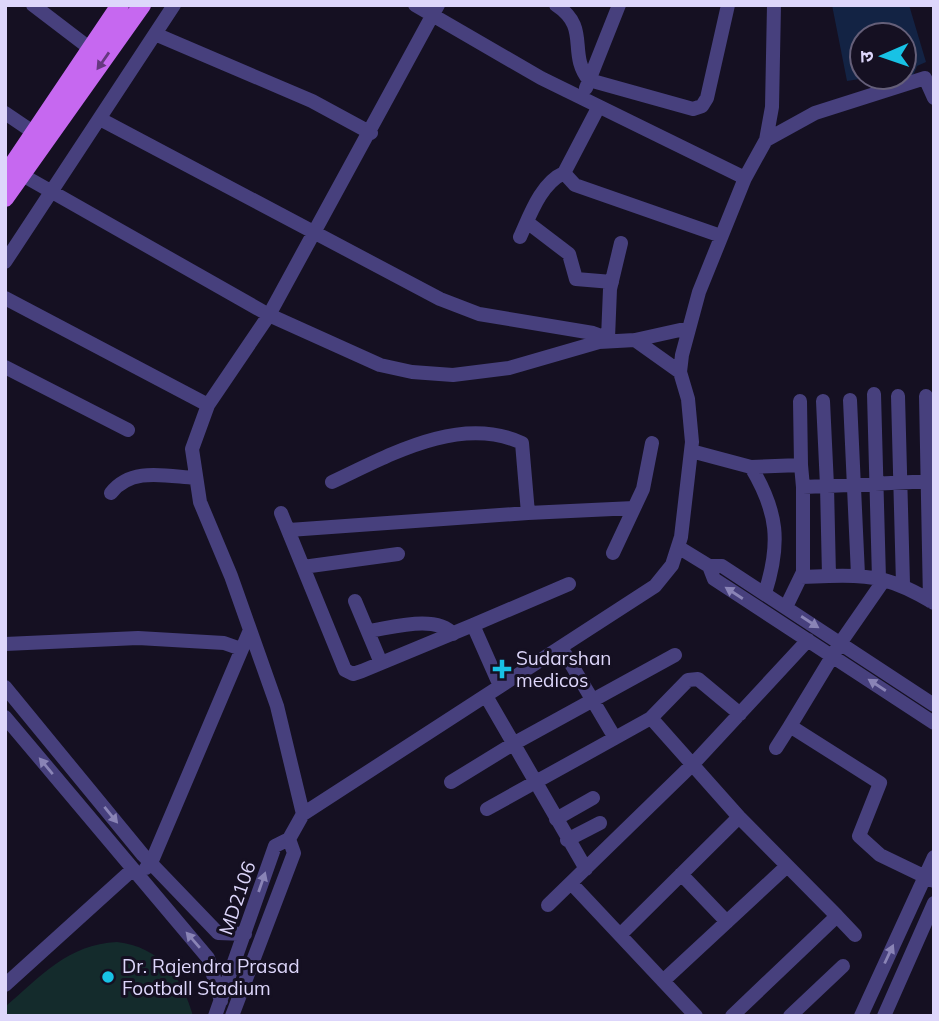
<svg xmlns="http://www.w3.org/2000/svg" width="939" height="1021" viewBox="0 0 939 1021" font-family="Mulish,'Noto Sans Devanagari',sans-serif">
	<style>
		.green { fill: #142b2c }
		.water { fill: #132344 }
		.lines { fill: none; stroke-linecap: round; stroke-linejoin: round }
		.street { stroke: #47407d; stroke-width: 14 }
		.primary { stroke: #c668f0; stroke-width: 18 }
		.oneway { fill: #65387f }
		.oneway2 { fill: #8a84b6 }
		.poi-dot { fill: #18c2e5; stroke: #151022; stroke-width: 2.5 }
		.labels { text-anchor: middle; stroke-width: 6; stroke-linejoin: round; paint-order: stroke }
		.poi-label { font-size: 19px; fill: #ddd6fb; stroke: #151022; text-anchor: start }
		.street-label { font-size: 19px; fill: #ddd6fb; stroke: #151022 }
	</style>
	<rect width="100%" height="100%" fill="#151022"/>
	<path class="green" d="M117 942C160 947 182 977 193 1016H5V1007C40 977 68 944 117 942Z"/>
	<path class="water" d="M832 5H909L926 62 917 66 912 78 888 77H904V35H862V77H872L847 81Z"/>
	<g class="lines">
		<path class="street" d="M33 5 92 50
			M415 5 541 78 745 178
			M556 5C591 28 567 53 589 80L693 109 702 106 707 98 728 5
			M155 34 312 101 371 133
			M586 88 619 5
			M5 113 36 134
			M100 119 440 299 479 314 593 333 610 339
			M766 140 815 113 925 78 934 98
			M564 173 575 185 721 236
			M24 176 269 315 380 365 412 372 453 375 509 368 599 342 635 340 689 328
			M527 222 569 254 576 279 612 282
			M520 237C530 215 541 183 564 173L598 108
			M5 262 174 5
			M5 298 208 405
			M608 338 610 289 621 243
			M635 340 680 372
			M5 367 128 430
			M874 394 879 579
			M898 396 903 584
			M926 396 930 601
			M850 400 858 575
			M800 401 801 465
			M691 451 751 467C778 512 781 543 765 593
			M751 467 801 465 803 487 827 486 823 401
			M934 481 827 486 829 576C874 574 896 580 934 603
			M332 482C388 456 459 414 522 443L528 513 634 508
			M111 493C131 467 165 476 195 478
			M281 513 345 670 353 674 362 671 473 625 500 686
			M289 530 528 513
			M678 547 709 566H722L934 705
			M613 553 643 489 652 443
			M709 566 714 579 934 723
			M303 567 398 554
			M801 577 829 576
			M884 580 841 642 790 726 880 783 859 836 880 855 934 881
			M355 601 381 663
			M786 607 803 572V487
			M473 625 569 584
			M368 631C391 628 436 614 453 634
			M5 644 138 638 224 643 241 649
			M561 647 615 738
			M5 687 143 855 218 933 245 934
			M486 696 586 869
			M5 717 208 958 221 1001
			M651 718 739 817 837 916 732 1016
			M776 748 790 726
			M451 782 513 744 675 655
			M487 809 651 718 688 680 698 679 740 714
			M303 814 277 706 231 576 200 502 192 449 208 405 269 315 438 5
			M556 819 593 798
			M567 840 600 823
			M146 868 151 863 250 630
			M681 874 727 922
			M571 883 696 1016
			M548 905 693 764 808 640
			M837 916 855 935
			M620 935 739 817
			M663 981 787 866
			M5 985 132 870
			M215 1016 275 846 289 839
			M232 1016 294 853 289 839 303 814 655 586 672 565 681 537 692 442 688 399 680 372 682 355 699 292 745 178 766 140 772 107 774 5
			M790 1016 843 966
			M861 1016 934 857
			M884 1016 934 903"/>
		<path class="primary" d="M5 176 120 5
			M5 198 142 5"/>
	</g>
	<defs><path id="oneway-solid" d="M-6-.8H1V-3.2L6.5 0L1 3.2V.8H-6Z" transform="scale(1.75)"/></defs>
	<use class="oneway" href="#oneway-solid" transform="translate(103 61) rotate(125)"/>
	<g class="oneway2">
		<use href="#oneway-solid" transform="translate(734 593) rotate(-147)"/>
		<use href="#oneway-solid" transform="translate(810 622) rotate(33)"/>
		<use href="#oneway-solid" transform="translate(877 685) rotate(-147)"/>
		<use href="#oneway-solid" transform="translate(46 766) rotate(-130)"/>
		<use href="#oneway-solid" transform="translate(111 815) rotate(51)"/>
		<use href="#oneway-solid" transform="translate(262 882) rotate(-71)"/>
		<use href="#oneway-solid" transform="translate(193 940) rotate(-131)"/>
		<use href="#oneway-solid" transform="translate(889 954) rotate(-65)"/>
	</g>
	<g class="poi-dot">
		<path d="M498.5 658.5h7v7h7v7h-7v7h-7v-7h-7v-7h7z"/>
		<circle cx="108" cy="977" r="7"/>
	</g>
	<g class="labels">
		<g class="poi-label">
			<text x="516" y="665">Sudarshan<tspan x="516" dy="22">medicos</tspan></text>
			<text x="122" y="973">Dr. Rajendra Prasad<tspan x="122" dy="22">Football Stadium</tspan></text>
		</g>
		<g class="street-label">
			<text transform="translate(237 898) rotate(-71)" y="7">MD2106</text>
		</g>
	</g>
	<rect width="939" height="1021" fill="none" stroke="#ddd6fb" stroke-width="14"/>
	<g transform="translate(883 56) rotate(268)"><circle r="33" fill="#151022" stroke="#655f79" stroke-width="2"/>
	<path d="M0-5L12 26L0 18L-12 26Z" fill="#18c2e5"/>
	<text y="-10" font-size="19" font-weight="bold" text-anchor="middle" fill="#ddd6fb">उ</text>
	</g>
</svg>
